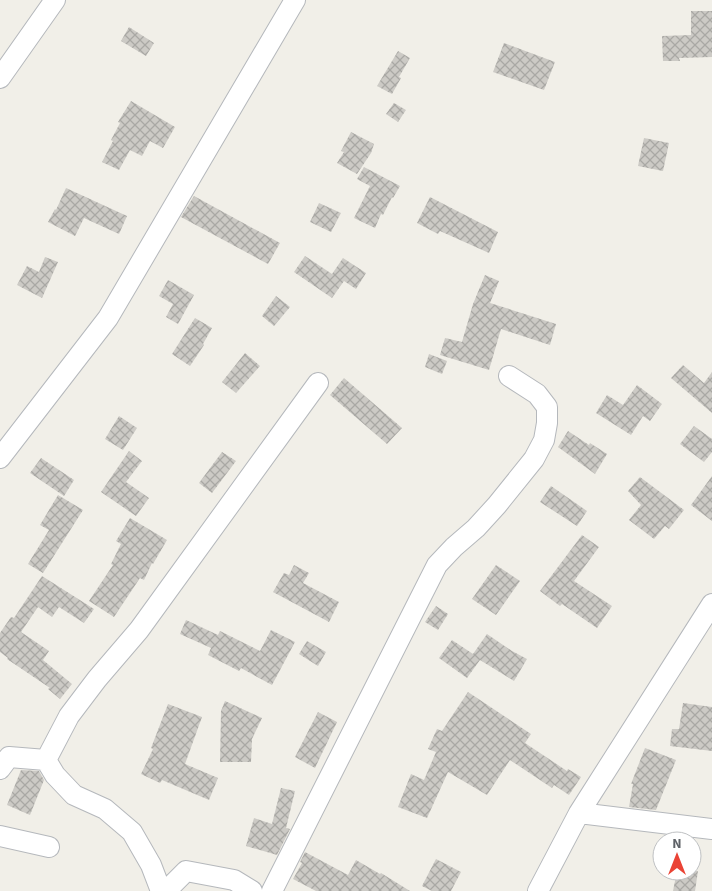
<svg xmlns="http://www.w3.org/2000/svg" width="712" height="891" viewBox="0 0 712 891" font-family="'Source Sans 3',sans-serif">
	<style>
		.building { fill: url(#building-cross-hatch) }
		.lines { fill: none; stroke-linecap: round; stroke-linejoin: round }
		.minor-casing { stroke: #b5b8bc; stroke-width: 22 }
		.minor { stroke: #fff; stroke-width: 20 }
	</style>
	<defs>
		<pattern id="building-cross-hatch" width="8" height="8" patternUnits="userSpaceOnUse" patternTransform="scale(1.25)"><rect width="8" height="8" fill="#cccac5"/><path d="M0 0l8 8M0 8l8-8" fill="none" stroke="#a9a8a4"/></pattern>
	</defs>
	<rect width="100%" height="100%" fill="#f1efe8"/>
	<path class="building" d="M691 11H712V57L679 58 680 61H663L662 36 691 35Z
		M129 27 154 43 146 56 121 41Z
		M504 43 555 62 544 90 493 72Z
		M398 51 410 58 399 77 401 78 392 94 377 86Z
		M131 101 175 127 163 148 150 141 142 156 130 150 119 170 102 162 113 141 111 140 120 123 118 122Z
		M394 103 406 110 398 122 386 114Z
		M351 132 374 144 371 153 357 174 337 163 344 152 341 151Z
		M644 138 669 143 663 171 638 166Z
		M364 167 400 186 393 198 392 197 383 215 381 214 375 228 354 218 370 186 357 179Z
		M66 188 127 216 119 234 84 218 75 236 48 222 55 209 56 210Z
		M194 196 280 243 268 264 181 217Z
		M430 197 498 232 489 253 440 231 438 234 417 223Z
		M319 203 341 213 331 232 310 222Z
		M305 256 332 274 343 258 366 273 356 289 344 281 332 298 294 272Z
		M45 257 58 262 42 298 17 285 27 266 39 272Z
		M485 275 499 281 490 303 556 324 550 345 501 329 489 370 440 355 445 338 462 342 473 304Z
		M168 280 194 295 178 324 166 317 173 304 159 296Z
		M276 296 290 307 274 326 262 316Z
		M195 318 212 328 203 344 204 345 190 366 172 354Z
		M245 353 260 366 236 393 222 382Z
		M429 354 447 361 442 374 425 367Z
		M683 365 704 383 712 372V413L671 378Z
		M344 378 402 428 387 444 330 395Z
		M637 385 662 404 650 421 643 416 631 435 596 413 607 395 623 405Z
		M119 416 137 428 123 450 105 439Z
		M694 426 712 439V452L704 462 680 444Z
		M568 431 589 445 590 443 607 454 595 474 558 447Z
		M129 451 142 461 126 482 149 498 136 516 101 492Z
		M222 452 236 461 212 493 199 483Z
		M41 458 74 480 64 496 30 473Z
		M712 476V521L691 505Z
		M640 477 684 510 669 529 665 526 654 539 629 520 641 505 628 491Z
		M551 486 587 511 577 526 540 502Z
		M58 495 83 510 43 573 28 564 49 530 40 525Z
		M130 518 167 540 153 564 152 563 144 580 140 578 114 617 89 601 113 565 111 564 121 544 116 541Z
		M582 535 599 547 574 581 612 606 597 628 562 604 560 606 540 591Z
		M294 565 309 573 303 583 339 602 329 622 273 592 284 573 289 575Z
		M496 565 520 581 496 615 472 599Z
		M42 576 94 609 84 623 59 607 52 617 38 607 21 632 49 651 43 660 72 684 60 699 48 689 50 688 7 659 8 658 0 652V633L11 617 14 618Z
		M436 606 448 614 438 630 425 622Z
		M186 620 218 635 220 631 260 651 271 630 295 642 272 685 241 668 239 671 208 655 211 648 180 634Z
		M487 634 512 651 527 659 514 681 480 660 467 678 439 658 452 640 473 654Z
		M307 641 326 652 318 666 299 654Z
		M468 692 531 734 525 743 567 771 568 769 581 777 569 795 554 785 552 788 510 760 487 795 448 772 427 818 398 807 411 774 424 780 436 752 428 749 437 729 442 731Z
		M225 701 262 718 252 739 251 762H220L221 711Z
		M683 703 712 707V751L670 746 672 729H679Z
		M168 704 202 717 185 764 218 778 209 800 162 780 160 783 141 774 153 749 151 748Z
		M318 712 337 722 315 768 295 757Z
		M645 748 676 760 656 810 629 807 633 784H631Z
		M21 770 39 771 44 780 30 815 7 805Z
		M281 788 295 791 286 828 290 829 277 855 246 846 254 818 272 824Z
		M305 852 348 875 356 860 380 874 381 873 410 891H316L293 879 302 863 300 862Z
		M436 859 461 872 451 891H432L422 886Z
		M677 871H698L695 891H673Z"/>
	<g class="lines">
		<defs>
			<path id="minor" d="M0 78 55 0
				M0 458 108 318 295 0
				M46 760 69 716 97 679 139 630 318 383
				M46 760 55 775 74 795 105 809 132 832 151 865 161 891
				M0 769 9 757 46 760
				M579 813 712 829
				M0 836 49 847
				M166 891 186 871 234 880 252 891
				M272 891 437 565 454 547 476 528 497 505 534 459 544 440 547 423V407L537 394 509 376
				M538 891 579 813 712 604"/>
		</defs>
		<use href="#minor" class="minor-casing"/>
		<use href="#minor" class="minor"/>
	</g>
	<g transform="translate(677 856)"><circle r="24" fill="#ffffff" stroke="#bfc1c3"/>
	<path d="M0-4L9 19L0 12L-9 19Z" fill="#ea4335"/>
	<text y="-8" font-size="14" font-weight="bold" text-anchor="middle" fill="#5f6368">N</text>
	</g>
</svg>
